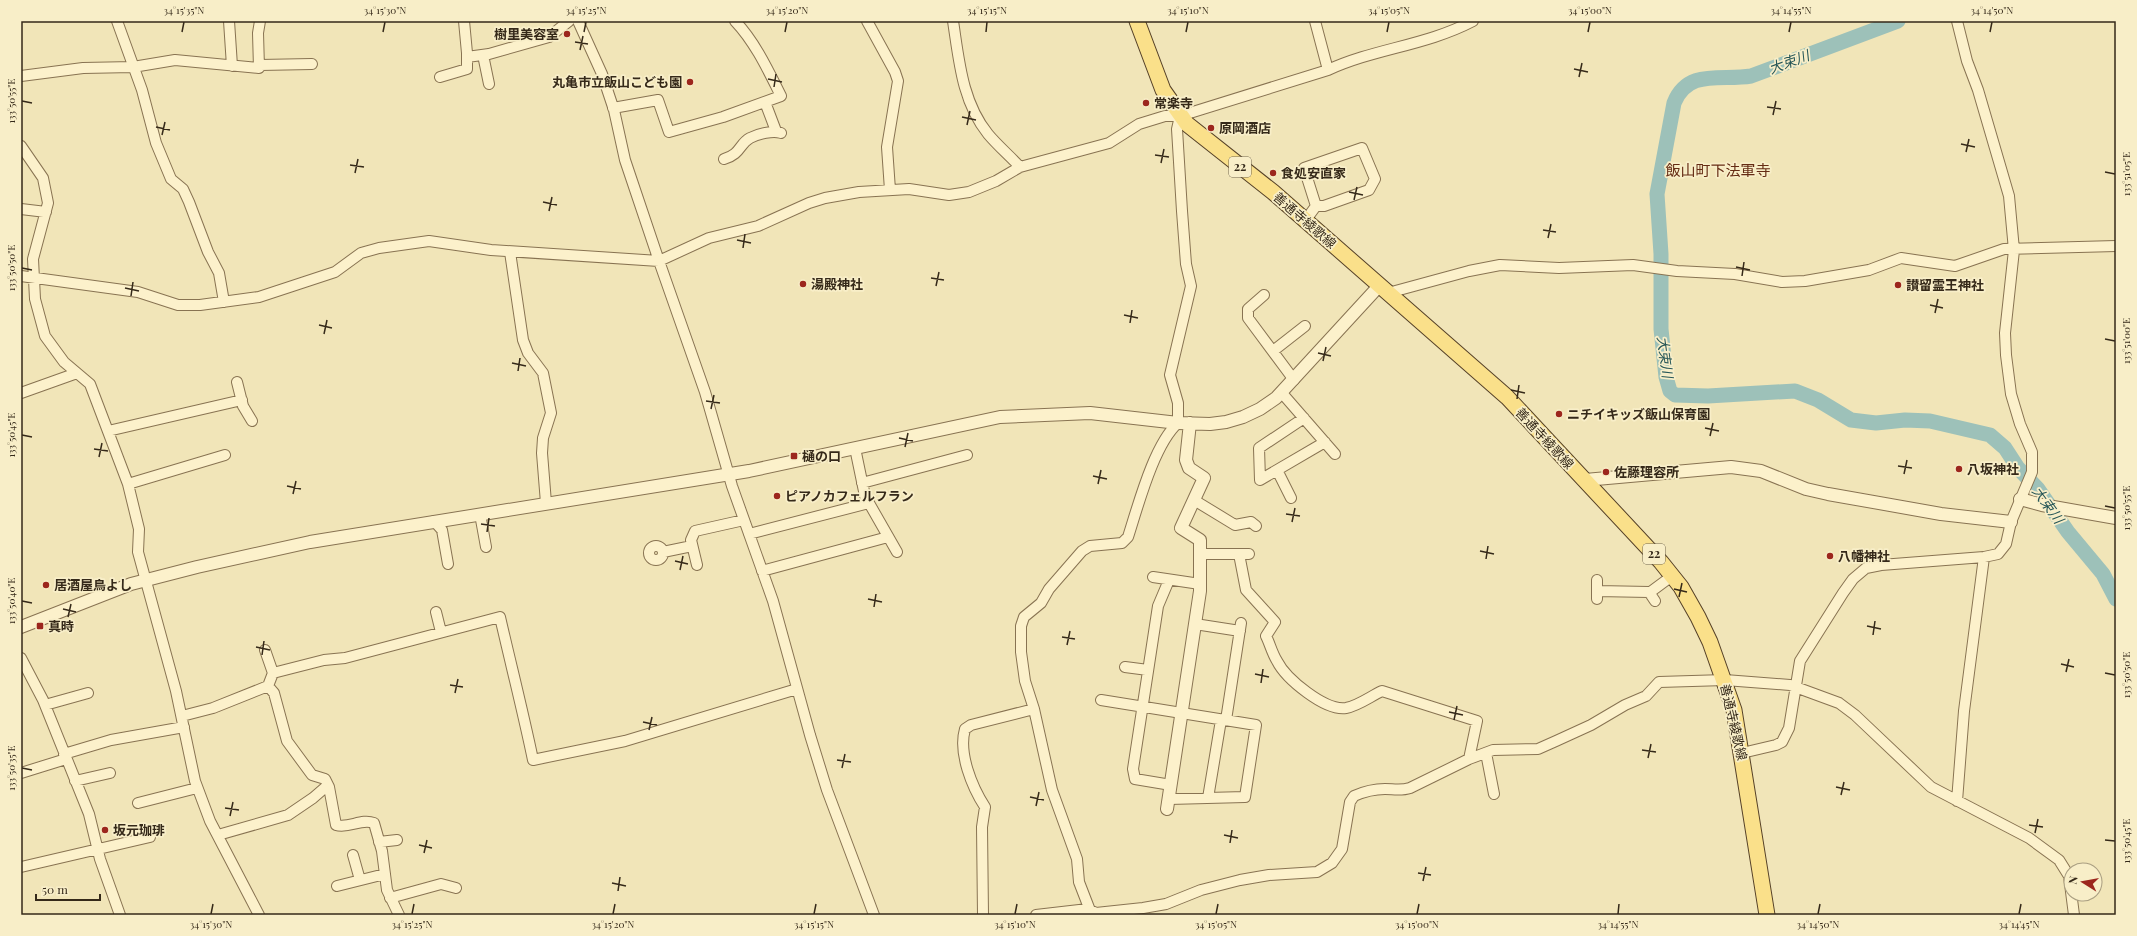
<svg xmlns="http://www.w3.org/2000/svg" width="2137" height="936" viewBox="0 0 2137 936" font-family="'Playfair Display','Noto Sans JP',serif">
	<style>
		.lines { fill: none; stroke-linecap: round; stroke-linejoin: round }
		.river { stroke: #9dc1b9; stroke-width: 15 }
		.minor-casing { stroke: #887352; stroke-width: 12 }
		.tertiary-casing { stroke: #887352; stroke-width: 14 }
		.primary-casing { stroke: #554027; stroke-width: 17 }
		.minor { stroke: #fcf1cb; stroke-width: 10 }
		.tertiary { stroke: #fcf1cb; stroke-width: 12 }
		.primary { stroke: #fae08a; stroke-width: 15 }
		.ticks { fill: none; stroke: #352919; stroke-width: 1.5 }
		.poi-dot { fill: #9c261d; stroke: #f8eec8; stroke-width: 1.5 }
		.labels { text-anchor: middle; stroke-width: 3.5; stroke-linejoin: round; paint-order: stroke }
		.shield { fill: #f8eec8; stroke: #70644e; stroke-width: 1 }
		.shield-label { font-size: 12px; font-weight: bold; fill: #352919 }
		.poi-label { font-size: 13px; font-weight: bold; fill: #352919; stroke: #f8eec8; text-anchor: start }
		.street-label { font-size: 13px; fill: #352919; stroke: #f8eec8 }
		.water-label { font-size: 14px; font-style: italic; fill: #265657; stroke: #f8eec8 }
		.quarter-label { font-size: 15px; fill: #652c14; stroke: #f8eec8 }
		.neatline { fill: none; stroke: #352919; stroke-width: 1.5 }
		.ticks-label { font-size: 10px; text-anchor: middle; fill: #352919 }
	</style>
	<rect width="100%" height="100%" fill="#f1e5b8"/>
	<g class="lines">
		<path class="river" d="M1898 21 1751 76C1722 81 1688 68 1674 103L1657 194 1661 254V329L1666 377 1670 391 1675 395 1708 396 1795 391 1818 400 1851 420 1876 423 1905 420 1930 421 1990 435 2005 448 2018 468 2038 489 2068 532 2103 574 2116 599"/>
		<defs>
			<path id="minor" d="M117 21 142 90 156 143 171 179 183 189 189 202 208 252 219 273 224 302
				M229 21 232 66
				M867 21 895 72 898 81 887 147 890 190
				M953 21C959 60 962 102 988 134 998 146 1010 156 1020 167
				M1315 21 1328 70
				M483 55 489 84
				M467 57 489 54 549 37 569 21
				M260 65 312 64
				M21 76 83 68 133 67 175 60 259 68 258 33 260 21
				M440 77 467 69V53L464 21
				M765 102 776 131
				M613 108 658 100 669 132 723 117 781 96C768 70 755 42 735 21
				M21 146 43 178 48 203 33 259 35 299 45 336 64 362 90 384 128 484 139 529 138 552 176 691 195 781 210 821 259 915
				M724 159C741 154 739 144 750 138 758 134 773 130 781 133
				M21 209 46 212
				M1305 221 1316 206H1324L1369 190 1375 179 1362 148 1304 168 1316 206
				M510 252 523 340 528 353 543 373 551 413 543 438 542 453 546 503
				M21 276 138 292 178 305H200L259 297 335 272 361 253 379 248 429 241 491 250 659 261 625 160 614 110 602 74 578 21
				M1388 293 1469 271 1500 265 1559 268 1633 265 1677 271 1735 274 1782 282 1805 281 1869 270 1901 258 1955 266 2004 249 2116 246
				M1264 295 1248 309V318L1294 380
				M1273 351 1305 326
				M237 382 243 406 252 421
				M1281 392 1335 454
				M21 393 77 373
				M1304 418 1259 448 1260 480 1325 442
				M108 431 242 400
				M855 448 865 496 897 552
				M1277 470 1291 498
				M862 483 967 455
				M128 484 225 455
				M1194 500 1235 525 1251 522 1256 526
				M480 514 486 547
				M434 521 442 530 448 564
				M749 534 869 503
				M649 553a7 7 0 1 1 14 0a7 7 0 1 1-14 0Z
				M663 552 692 546
				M1200 554H1249
				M1239 554 1246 590 1275 622 1266 636C1270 644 1272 653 1277 661 1286 679 1325 711 1346 708 1358 706 1371 696 1382 691L1477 721 1469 759
				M697 565 691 540 695 531 744 520
				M762 571 888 537
				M1153 577 1200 584
				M1169 580 1158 606 1133 769 1135 779 1171 785
				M1597 591 1649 592 1655 601
				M1649 593 1672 576
				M1597 599V580
				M436 612 441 632
				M1195 624 1240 631
				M265 650 273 673
				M21 658 43 700 89 814 100 859 120 915
				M1125 667 1148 670
				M268 686 274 693 287 741 312 775 325 779 329 787 336 825C349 829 361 818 374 823L382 851 387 890 399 915
				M1101 700 1256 725 1245 797 1169 799
				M45 705 88 693
				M182 716 213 708 268 686 273 673 324 660 345 658 500 617C511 665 523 712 533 760L625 741 797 689
				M1226 720 1241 623
				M1486 753 1494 794
				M1742 753 1776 745 1782 742 1789 728 1800 661 1843 593 1853 579 1866 568 1881 565 1984 557 1998 554 2006 544 2011 522 2032 472V452L2020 424 2011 394 2006 355 2005 333 2014 250 2009 196 1978 90 1967 61 1957 21
				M64 754 111 740 184 727
				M21 773 66 759
				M75 781 110 773
				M1208 798 1221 720
				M1957 801 1964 711 1984 557
				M138 803 197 788
				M218 835 288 815 313 798 328 785
				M379 842 397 840
				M353 855 360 880
				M21 867 150 837
				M337 886 385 874
				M390 898 441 884 456 888
				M1091 913 1079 882 1077 859 1052 790 1034 709 1025 681 1021 652V626L1024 617 1041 603 1049 589 1082 551 1090 546 1122 543 1128 537C1138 506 1154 444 1178 423V403L1170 375 1191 286 1186 264 1182 211 1177 129 1180 116
				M874 915 827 790 810 735 773 601 732 486 705 392 659 261 709 238 758 226 809 203 825 198 859 192 909 189 949 195 969 192 996 181 1020 167 1109 143 1139 124 1165 116H1180L1328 70C1376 48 1425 46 1473 21
				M983 915 982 827 985 807C972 787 958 753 965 729L971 725 1034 709
				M1036 915 1088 909 1096 913 1143 908 1166 904 1201 890 1240 880 1269 875 1317 872 1332 863 1342 849 1350 802 1354 796C1363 792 1374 789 1385 789 1393 789 1401 791 1410 788L1469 759 1493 750 1538 749 1556 741 1591 725 1625 705 1646 696 1659 682 1725 680 1790 685 1839 703 1855 715 1931 787 2029 838 2059 860 2069 876 2074 915"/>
			<path id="tertiary" d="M1585 480 1731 467 1761 471 1806 489 1828 494 1941 514 2011 522
				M2020 499 2042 505 2116 518
				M21 627 131 584 197 567 310 542 749 471 1000 417 1090 413 1178 423 1210 424 1226 422 1243 417 1260 409 1276 398 1379 286
				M1167 809 1200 591V540L1181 528 1204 478 1189 468 1186 460 1190 423"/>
			<path id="primary" d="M1137 21 1163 90 1187 124 1273 192 1507 397 1661 562 1681 587 1698 617 1710 642 1734 710 1767 915"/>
		</defs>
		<use href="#minor" class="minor-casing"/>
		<use href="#tertiary" class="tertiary-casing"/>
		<use href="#primary" class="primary-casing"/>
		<use href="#minor" class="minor"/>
		<use href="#tertiary" class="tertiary"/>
		<use href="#primary" class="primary"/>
	</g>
	<path class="ticks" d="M182 32 184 22M383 32 385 22M584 32 586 22M785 32 787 22M986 32 987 22M1186 32 1188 22M1387 32 1389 22M1588 32 1590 22M1789 32 1791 22M1990 32 1992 22M575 42 588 44M580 50 583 36M1574 69 1588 72M1579 77 1582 63M768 79 782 82M774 87 776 74M22 101 32 103M1767 107 1781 109M1773 115 1776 101M962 117 976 120M967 125 970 111M156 127 170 130M162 135 165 122M1961 144 1975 147M1966 152 1969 139M1155 155 1169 157M1161 163 1164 149M350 165 364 167M2105 172 2115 174M355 173 358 159M1349 192 1363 195M1354 200 1357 187M543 202 557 205M549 211 552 197M1543 230 1556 232M1548 238 1551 224M737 240 751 243M743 248 745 234M1736 267 1750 270M22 268 32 270M1742 276 1744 262M931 278 944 280M936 286 939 272M125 288 139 291M131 296 133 282M1930 305 1943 308M1935 313 1938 299M1124 315 1138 318M1130 323 1132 310M319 325 332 328M324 334 327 320M2105 339 2115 341M1318 353 1331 356M1323 361 1326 347M512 363 526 366M518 371 520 358M1511 390 1525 393M1517 399 1519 385M706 401 720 403M711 409 714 395M1705 428 1719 431M22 435 32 437M1710 436 1713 423M899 438 913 441M905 447 908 433M94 449 108 451M99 457 102 443M1898 466 1912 468M1904 474 1907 460M1093 476 1107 479M1098 484 1101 470M287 486 301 489M293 494 296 481M2105 506 2115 508M1286 514 1300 516M1292 522 1295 508M481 524 495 526M487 532 489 518M1480 551 1494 554M1486 559 1488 546M675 561 688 564M680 570 683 556M1674 589 1687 592M1679 597 1682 583M868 599 882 602M22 601 32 603M874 607 876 594M63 609 76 612M68 617 71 604M1867 626 1881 629M1873 635 1875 621M1062 637 1075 639M1067 645 1070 631M256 647 270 650M262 655 264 641M2061 664 2074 667M2066 672 2069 659M2105 673 2115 675M1255 674 1269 677M1261 683 1263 669M450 685 463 687M455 693 458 679M1449 712 1463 715M1454 720 1457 706M643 722 657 725M649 730 652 717M1642 750 1656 752M1648 758 1651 744M837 760 851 762M22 768 32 770M842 768 845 754M1836 787 1850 790M1841 795 1844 782M1030 797 1044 800M1036 806 1039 792M225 808 239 810M230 816 233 802M2029 825 2043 827M2035 833 2038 819M1224 835 1238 838M2105 840 2115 841M1230 843 1232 830M419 845 432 848M424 853 427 840M1418 873 1431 875M1423 881 1426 867M612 883 626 886M618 891 620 877M211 914 213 904M412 914 414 904M613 914 615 904M814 914 816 904M1015 914 1017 904M1216 914 1218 904M1417 914 1419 904M1618 914 1619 904M1818 914 1820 904M2019 914 2021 904"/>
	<g class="poi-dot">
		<circle cx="567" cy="34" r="4"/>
		<circle cx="690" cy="82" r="4"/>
		<circle cx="1146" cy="103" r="4"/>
		<circle cx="1211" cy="128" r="4"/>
		<circle cx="1273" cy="173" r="4"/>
		<circle cx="803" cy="284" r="4"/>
		<circle cx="1898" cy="285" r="4"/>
		<circle cx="1559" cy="414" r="4"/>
		<rect x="790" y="452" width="8" height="8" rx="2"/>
		<circle cx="1959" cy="469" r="4"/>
		<circle cx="1606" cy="472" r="4"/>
		<circle cx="777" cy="496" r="4"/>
		<circle cx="1830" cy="556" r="4"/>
		<circle cx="46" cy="585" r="4"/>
		<rect x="36" y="622" width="8" height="8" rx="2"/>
		<circle cx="105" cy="830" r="4"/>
	</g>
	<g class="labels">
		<g class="shield">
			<rect x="1229" y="157" width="22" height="20" rx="3"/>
			<rect x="1643" y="544" width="22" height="20" rx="3"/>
		</g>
		<g class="shield-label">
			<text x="1240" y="171">22</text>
			<text x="1654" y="558">22</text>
		</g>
		<g class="poi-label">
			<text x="559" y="39" text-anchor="end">樹里美容室</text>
			<text x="682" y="87" text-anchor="end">丸亀市立飯山こども園</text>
			<text x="1154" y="108">常楽寺</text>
			<text x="1219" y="133">原岡酒店</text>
			<text x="1281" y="178">食処安直家</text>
			<text x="811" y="289">湯殿神社</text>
			<text x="1906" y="290">讃留霊王神社</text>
			<text x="1567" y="419">ニチイキッズ飯山保育園</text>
			<text x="802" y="461">樋の口</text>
			<text x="1967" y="474">八坂神社</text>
			<text x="1614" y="477">佐藤理容所</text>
			<text x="785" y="501">ピアノカフェルフラン</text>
			<text x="1838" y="561">八幡神社</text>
			<text x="54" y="590">居酒屋鳥よし</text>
			<text x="48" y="631">真時</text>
			<text x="113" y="835">坂元珈琲</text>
		</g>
		<g class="street-label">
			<text transform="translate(1305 220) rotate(41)" y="5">善通寺綾歌線</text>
			<text transform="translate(1545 438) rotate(47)" y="5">善通寺綾歌線</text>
			<text transform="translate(1734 722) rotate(77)" y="5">善通寺綾歌線</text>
		</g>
		<g class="water-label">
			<text transform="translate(1789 62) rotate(-20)" y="5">大束川</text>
			<text transform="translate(1665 357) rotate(82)" y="5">大束川</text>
			<text transform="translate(2048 505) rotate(54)" y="5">大束川</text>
		</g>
		<g class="quarter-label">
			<text x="1718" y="176">飯山町下法軍寺</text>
		</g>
	</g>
	<rect width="2137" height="936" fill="none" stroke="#f8eec8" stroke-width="44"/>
	<g transform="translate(2083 882) rotate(281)"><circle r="19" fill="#f8eec8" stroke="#aa9f82"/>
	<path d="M0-3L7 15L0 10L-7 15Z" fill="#9c261d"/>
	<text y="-6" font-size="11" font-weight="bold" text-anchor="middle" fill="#352919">N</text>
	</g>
	<path d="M36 894v6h64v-6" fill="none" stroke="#352919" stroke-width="2"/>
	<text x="42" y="894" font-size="12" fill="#352919" stroke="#f8eec8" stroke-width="3" paint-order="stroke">50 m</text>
	<rect x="22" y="22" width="2093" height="892" class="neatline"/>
	<g class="ticks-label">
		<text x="184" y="14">34°15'35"N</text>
		<text x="385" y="14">34°15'30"N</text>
		<text x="586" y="14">34°15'25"N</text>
		<text x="787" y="14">34°15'20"N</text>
		<text x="987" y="14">34°15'15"N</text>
		<text x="1188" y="14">34°15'10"N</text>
		<text x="1389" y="14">34°15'05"N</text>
		<text x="1590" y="14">34°15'00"N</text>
		<text x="1791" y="14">34°14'55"N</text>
		<text x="1992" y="14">34°14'50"N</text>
		<text transform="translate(11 101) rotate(-90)" y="4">133°50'55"E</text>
		<text transform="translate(2126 174) rotate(-90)" y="4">133°51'05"E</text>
		<text transform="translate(11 268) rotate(-90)" y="4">133°50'50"E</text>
		<text transform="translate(2126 341) rotate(-90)" y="4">133°51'00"E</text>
		<text transform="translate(11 435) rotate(-90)" y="4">133°50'45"E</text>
		<text transform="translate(2126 508) rotate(-90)" y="4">133°50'55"E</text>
		<text transform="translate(11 601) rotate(-90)" y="4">133°50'40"E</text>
		<text transform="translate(2126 675) rotate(-90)" y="4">133°50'50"E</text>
		<text transform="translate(11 768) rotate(-90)" y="4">133°50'35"E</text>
		<text transform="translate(2126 841) rotate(-90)" y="4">133°50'45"E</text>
		<text x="211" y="928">34°15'30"N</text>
		<text x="412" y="928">34°15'25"N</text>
		<text x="613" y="928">34°15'20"N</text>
		<text x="814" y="928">34°15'15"N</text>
		<text x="1015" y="928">34°15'10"N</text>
		<text x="1216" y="928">34°15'05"N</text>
		<text x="1417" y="928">34°15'00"N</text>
		<text x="1618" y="928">34°14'55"N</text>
		<text x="1818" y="928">34°14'50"N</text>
		<text x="2019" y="928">34°14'45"N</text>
	</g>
</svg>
